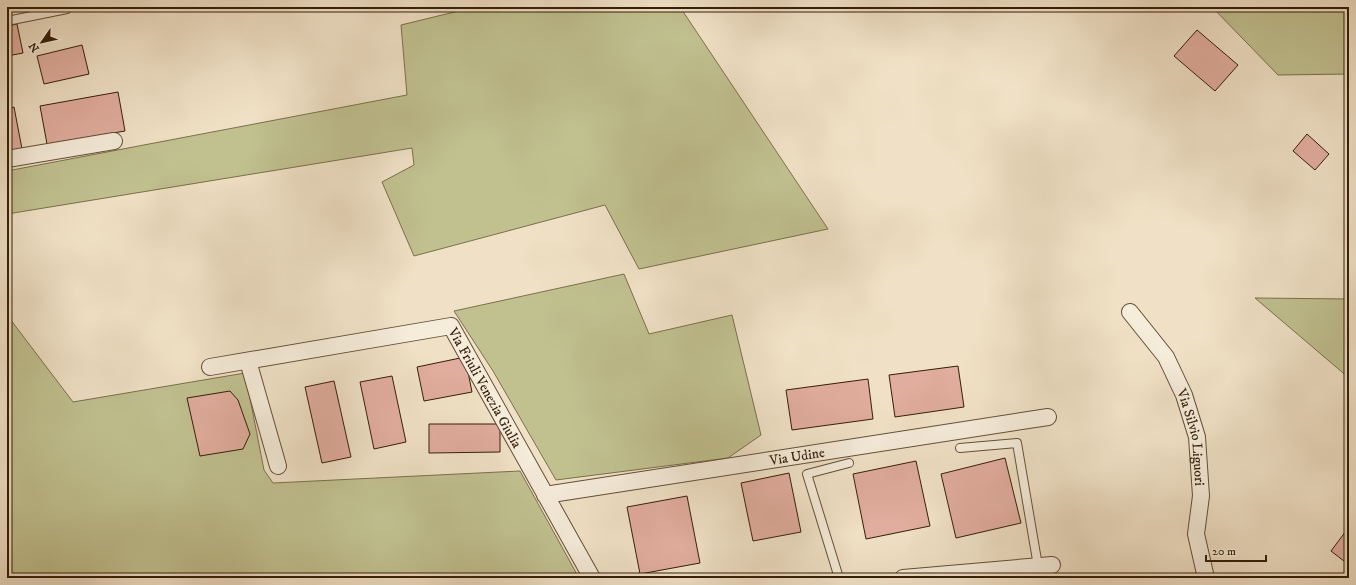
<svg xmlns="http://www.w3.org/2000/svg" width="1356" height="585" viewBox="0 0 1356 585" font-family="'IM FELL DW Pica',serif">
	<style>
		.green { fill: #c1c190; stroke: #7a704c }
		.building { fill: #e1ad9e; stroke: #341e09 }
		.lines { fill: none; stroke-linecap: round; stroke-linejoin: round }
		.lane-casing { stroke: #634f38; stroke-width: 10 }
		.street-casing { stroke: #634f38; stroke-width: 18 }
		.lane { stroke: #f5ecda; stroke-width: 8 }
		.street { stroke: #f5ecda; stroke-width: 16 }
		.labels { text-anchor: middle; stroke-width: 3; stroke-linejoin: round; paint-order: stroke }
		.street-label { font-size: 14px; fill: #341e09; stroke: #f5ecda }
	</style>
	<rect width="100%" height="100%" fill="#f0e1c6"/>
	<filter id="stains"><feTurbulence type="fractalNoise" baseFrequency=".005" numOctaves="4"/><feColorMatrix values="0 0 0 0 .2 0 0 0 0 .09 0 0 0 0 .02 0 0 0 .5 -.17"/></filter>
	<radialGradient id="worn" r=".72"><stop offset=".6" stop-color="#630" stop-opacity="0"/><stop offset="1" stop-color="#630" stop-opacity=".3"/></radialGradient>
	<path class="green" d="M475 7H691L682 10 828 229 639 269 605 205 414 256 382 182 414 165 412 148 7 214V171L407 95 401 25Z
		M1212 7H1349V74L1278 75Z
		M624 274 649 334 732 315 761 435 728 458 556 480 493 371 454 311Z
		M1255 298 1349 299V378Z
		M7 315 73 402 245 373 264 470 273 483 520 471 579 578H7Z"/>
	<path class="building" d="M17 24 23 53 7 56V26Z
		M1197 30 1238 65 1215 91 1174 56Z
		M82 45 89 74 44 84 37 56Z
		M118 92 125 131 47 144 40 106Z
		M14 107 22 149 7 151V109Z
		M1307 134 1329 154 1315 170 1293 151Z
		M465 357 472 392 424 401 417 367Z
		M958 366 964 407 895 417 889 375Z
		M392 376 406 442 374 449 360 382Z
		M868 379 873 419 792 430 786 390Z
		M334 381 351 457 322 463 305 387Z
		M230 391 238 400 250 434 243 449 200 456 187 398Z
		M429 424H500V452L429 453Z
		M1005 458 1021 523 956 538 941 474Z
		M916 461 930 526 866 539 853 474Z
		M789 473 801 532 753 541 741 483Z
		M687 496 700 563 640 574 627 507Z
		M1349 527V565L1331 551Z"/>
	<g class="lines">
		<defs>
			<path id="lane" d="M7 21 67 9
				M960 448 1017 443 1038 566
				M839 578 807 474 849 463"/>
			<g id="street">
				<path d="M7 159 114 141"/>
				<path id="s1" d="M1130 312 1166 357 1184 395 1197 437 1201 496 1196 534 1206 578"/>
				<path d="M248 361 278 466"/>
				<path id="s2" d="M210 367 451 326 592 578"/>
				<path id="s3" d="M545 495 1048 417"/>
				<path d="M903 578 1052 565"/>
			</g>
		</defs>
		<use href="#lane" class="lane-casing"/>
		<use href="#street" class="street-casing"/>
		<use href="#lane" class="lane"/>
		<use href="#street" class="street"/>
	</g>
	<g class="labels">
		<g class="street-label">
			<text dy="5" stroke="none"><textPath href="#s2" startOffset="315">Via Friuli Venezia Giulia</textPath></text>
			<text dy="5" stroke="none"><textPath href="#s1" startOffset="143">Via Silvio Liguori</textPath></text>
			<text dy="5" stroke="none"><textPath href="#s3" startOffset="255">Via Udine</textPath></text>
		</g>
	</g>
	<rect width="1356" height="585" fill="none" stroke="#f0e1c6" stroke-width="24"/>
	<rect x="8" y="8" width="1340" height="569" fill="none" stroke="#341e09" stroke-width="2"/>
	<rect x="12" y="12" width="1332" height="561" fill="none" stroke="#341e09"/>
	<g transform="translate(42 42) rotate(236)" stroke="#f5ecda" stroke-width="3" paint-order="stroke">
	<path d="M0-3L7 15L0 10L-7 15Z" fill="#341e09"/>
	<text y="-6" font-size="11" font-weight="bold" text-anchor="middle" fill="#341e09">N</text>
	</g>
	<path d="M1206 555v6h60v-6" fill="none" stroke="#341e09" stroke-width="2"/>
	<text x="1212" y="555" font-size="12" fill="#341e09" stroke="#f5ecda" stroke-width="3" paint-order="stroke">20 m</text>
	<rect width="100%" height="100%" filter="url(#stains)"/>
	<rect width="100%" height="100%" fill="url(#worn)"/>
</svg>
